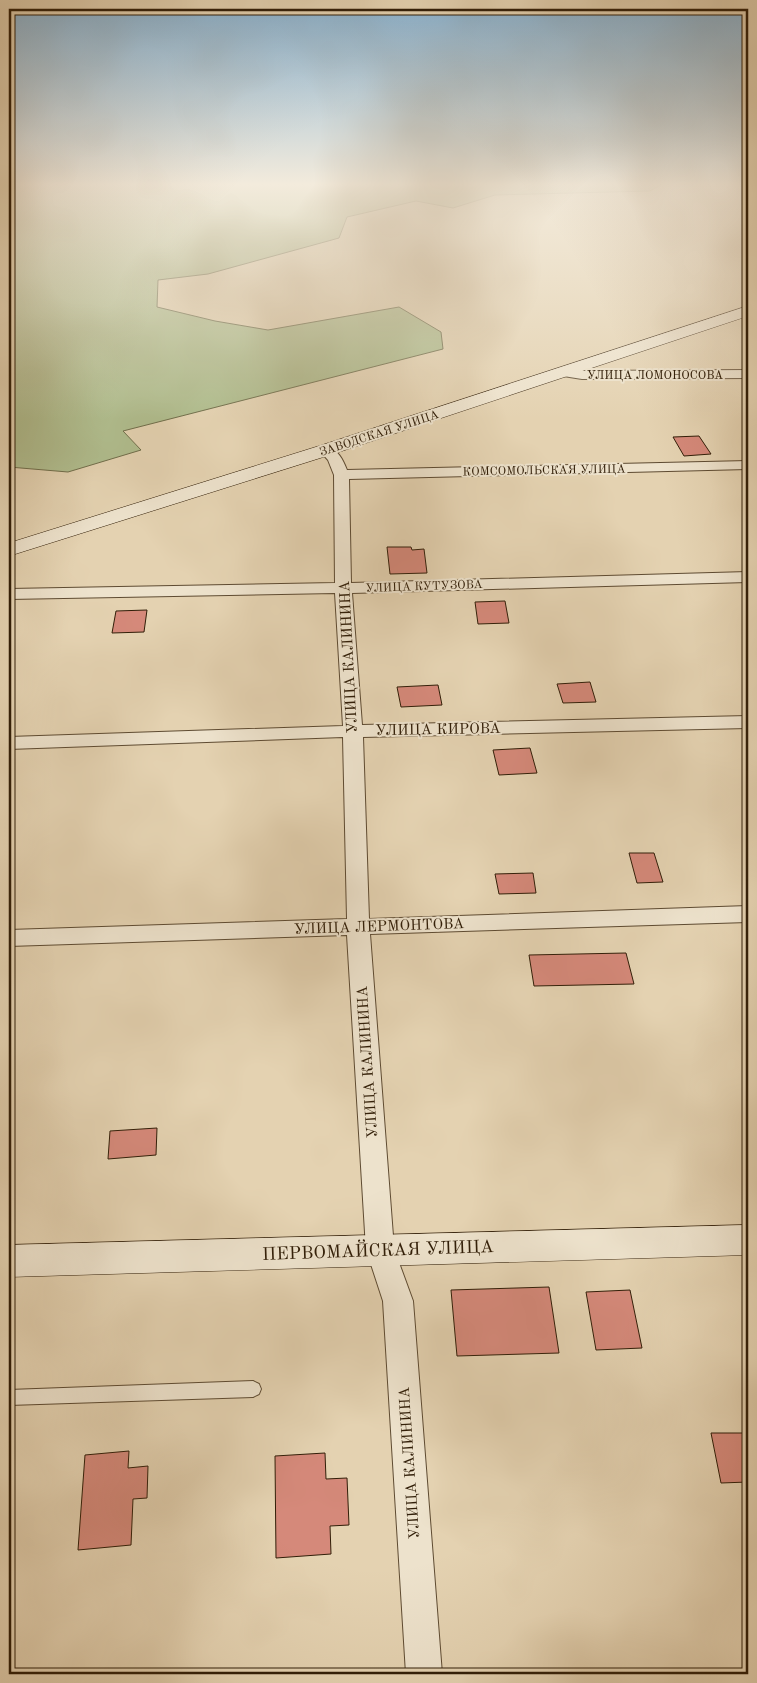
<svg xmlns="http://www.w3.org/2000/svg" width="757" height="1683" viewBox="0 0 757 1683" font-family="'Old Standard TT',serif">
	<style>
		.green { fill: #b0bd8e; stroke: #706e4b }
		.building { fill: #d5897a; stroke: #311e08 }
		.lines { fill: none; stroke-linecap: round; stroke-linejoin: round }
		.lane-casing { stroke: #5e4b32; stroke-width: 2 }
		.street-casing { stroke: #5e4b32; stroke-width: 2 }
		.secondary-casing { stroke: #311e08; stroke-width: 1 }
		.lane { fill: #ede2cc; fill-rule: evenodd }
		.street { fill: #ede2cc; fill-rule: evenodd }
		.secondary { fill: #ede2cc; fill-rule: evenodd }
		.labels { text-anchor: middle; stroke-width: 4; stroke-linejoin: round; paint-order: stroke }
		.far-street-label { font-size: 12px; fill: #311e08; stroke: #ede2cc }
		.street-label { font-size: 15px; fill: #311e08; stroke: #ede2cc }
		.near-street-label { font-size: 18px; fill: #311e08; stroke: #ede2cc }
	</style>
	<rect width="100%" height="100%" fill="#e4d2b1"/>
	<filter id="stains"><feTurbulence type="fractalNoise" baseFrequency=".004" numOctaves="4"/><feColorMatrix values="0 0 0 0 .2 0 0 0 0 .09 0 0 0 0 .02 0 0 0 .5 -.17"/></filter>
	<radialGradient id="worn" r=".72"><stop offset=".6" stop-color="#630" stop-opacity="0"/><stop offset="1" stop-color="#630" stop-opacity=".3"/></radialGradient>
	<path class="green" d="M9 183H664L650 191 495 195 453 208 416 201 347 217 339 238 208 274 158 280 157 307 215 321 268 330 399 307 441 332 443 349 123 431 141 450 68 472 9 467Z"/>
	<path class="building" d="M699 436 711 454 684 456 673 437Z
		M387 547H411L412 550 424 549 427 573 390 574Z
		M505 601 509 623 478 624 475 602Z
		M147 610 144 632 112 633 116 611Z
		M590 682 596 702 563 703 557 684Z
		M438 685 442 705 401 707 397 687Z
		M530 748 537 773 499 775 493 750Z
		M629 853H654L663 882 637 883Z
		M533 873 536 893 499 894 495 874Z
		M626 953 634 984 534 986 529 955Z
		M157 1128 156 1155 108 1159 110 1131Z
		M549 1287 559 1353 457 1356 451 1290Z
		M630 1290 642 1348 596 1350 586 1292Z
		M711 1433H748V1482L721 1483Z
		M129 1451 128 1468 148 1466 147 1498 133 1499 131 1545 78 1550 85 1455Z
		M325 1453 326 1479 347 1478 349 1525 330 1526 331 1554 276 1558 275 1456Z"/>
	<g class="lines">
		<defs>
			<path id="lane" d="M253 1381 259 1384 261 1389 259 1394 253 1397 9 1405V1390Z"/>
			<path id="street" d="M562 368 582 371 748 370V378L582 379 557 375 555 372Z
				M326 446C338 449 343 460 347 470L748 461V469L349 479 351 583 748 572V582L352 593 362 725 748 716V728L363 737 369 919 748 906V922L370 934 394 1249 413 1301 442 1674H406L383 1301 366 1249 347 935 9 946V930L347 919 343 737 9 749V737L343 726 335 593 9 599V589L335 583 334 475 328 460 319 450 321 447Z"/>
			<path id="secondary" d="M748 306V316L333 454 9 556V543L319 446Z
				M748 1225V1255L9 1277V1245Z"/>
		</defs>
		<use href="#lane" class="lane-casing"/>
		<use href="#street" class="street-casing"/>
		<use href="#secondary" class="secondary-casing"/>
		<use href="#lane" class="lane"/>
		<use href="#street" class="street"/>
		<use href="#secondary" class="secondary"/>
	</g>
	<linearGradient id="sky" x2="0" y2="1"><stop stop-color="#89b4d4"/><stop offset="0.44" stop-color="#f3ebdc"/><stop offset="1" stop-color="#f3ebdc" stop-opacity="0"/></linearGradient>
	<rect width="757" height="419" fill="url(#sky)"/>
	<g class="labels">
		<g class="far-street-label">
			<text x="655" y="379">УЛИЦА ЛОМОНОСОВА</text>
			<text transform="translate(379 433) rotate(-18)" y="4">ЗАВОДСКАЯ УЛИЦА</text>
			<text transform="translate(544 470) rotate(-1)" y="4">КОМСОМОЛЬСКАЯ УЛИЦА</text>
			<text transform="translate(424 586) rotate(-2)" y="4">УЛИЦА КУТУЗОВА</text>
		</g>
		<g class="street-label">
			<text transform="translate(348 657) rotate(-93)" y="5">УЛИЦА КАЛИНИНА</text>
			<text transform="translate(438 729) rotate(-1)" y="5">УЛИЦА КИРОВА</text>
			<text transform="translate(379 926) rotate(-2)" y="5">УЛИЦА ЛЕРМОНТОВА</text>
			<text transform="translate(367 1062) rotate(-94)" y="5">УЛИЦА КАЛИНИНА</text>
			<text transform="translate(409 1463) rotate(-94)" y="5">УЛИЦА КАЛИНИНА</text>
		</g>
		<g class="near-street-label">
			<text transform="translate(378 1250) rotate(-2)" y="6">ПЕРВОМАЙСКАЯ УЛИЦА</text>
		</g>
	</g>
	<rect width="757" height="1683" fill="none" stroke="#e4d2b1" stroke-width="30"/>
	<rect x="10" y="10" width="737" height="1663" fill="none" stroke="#311e08" stroke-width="2.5"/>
	<rect x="15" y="15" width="727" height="1653" fill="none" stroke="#311e08"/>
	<rect width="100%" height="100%" filter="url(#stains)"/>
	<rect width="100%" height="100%" fill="url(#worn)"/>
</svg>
